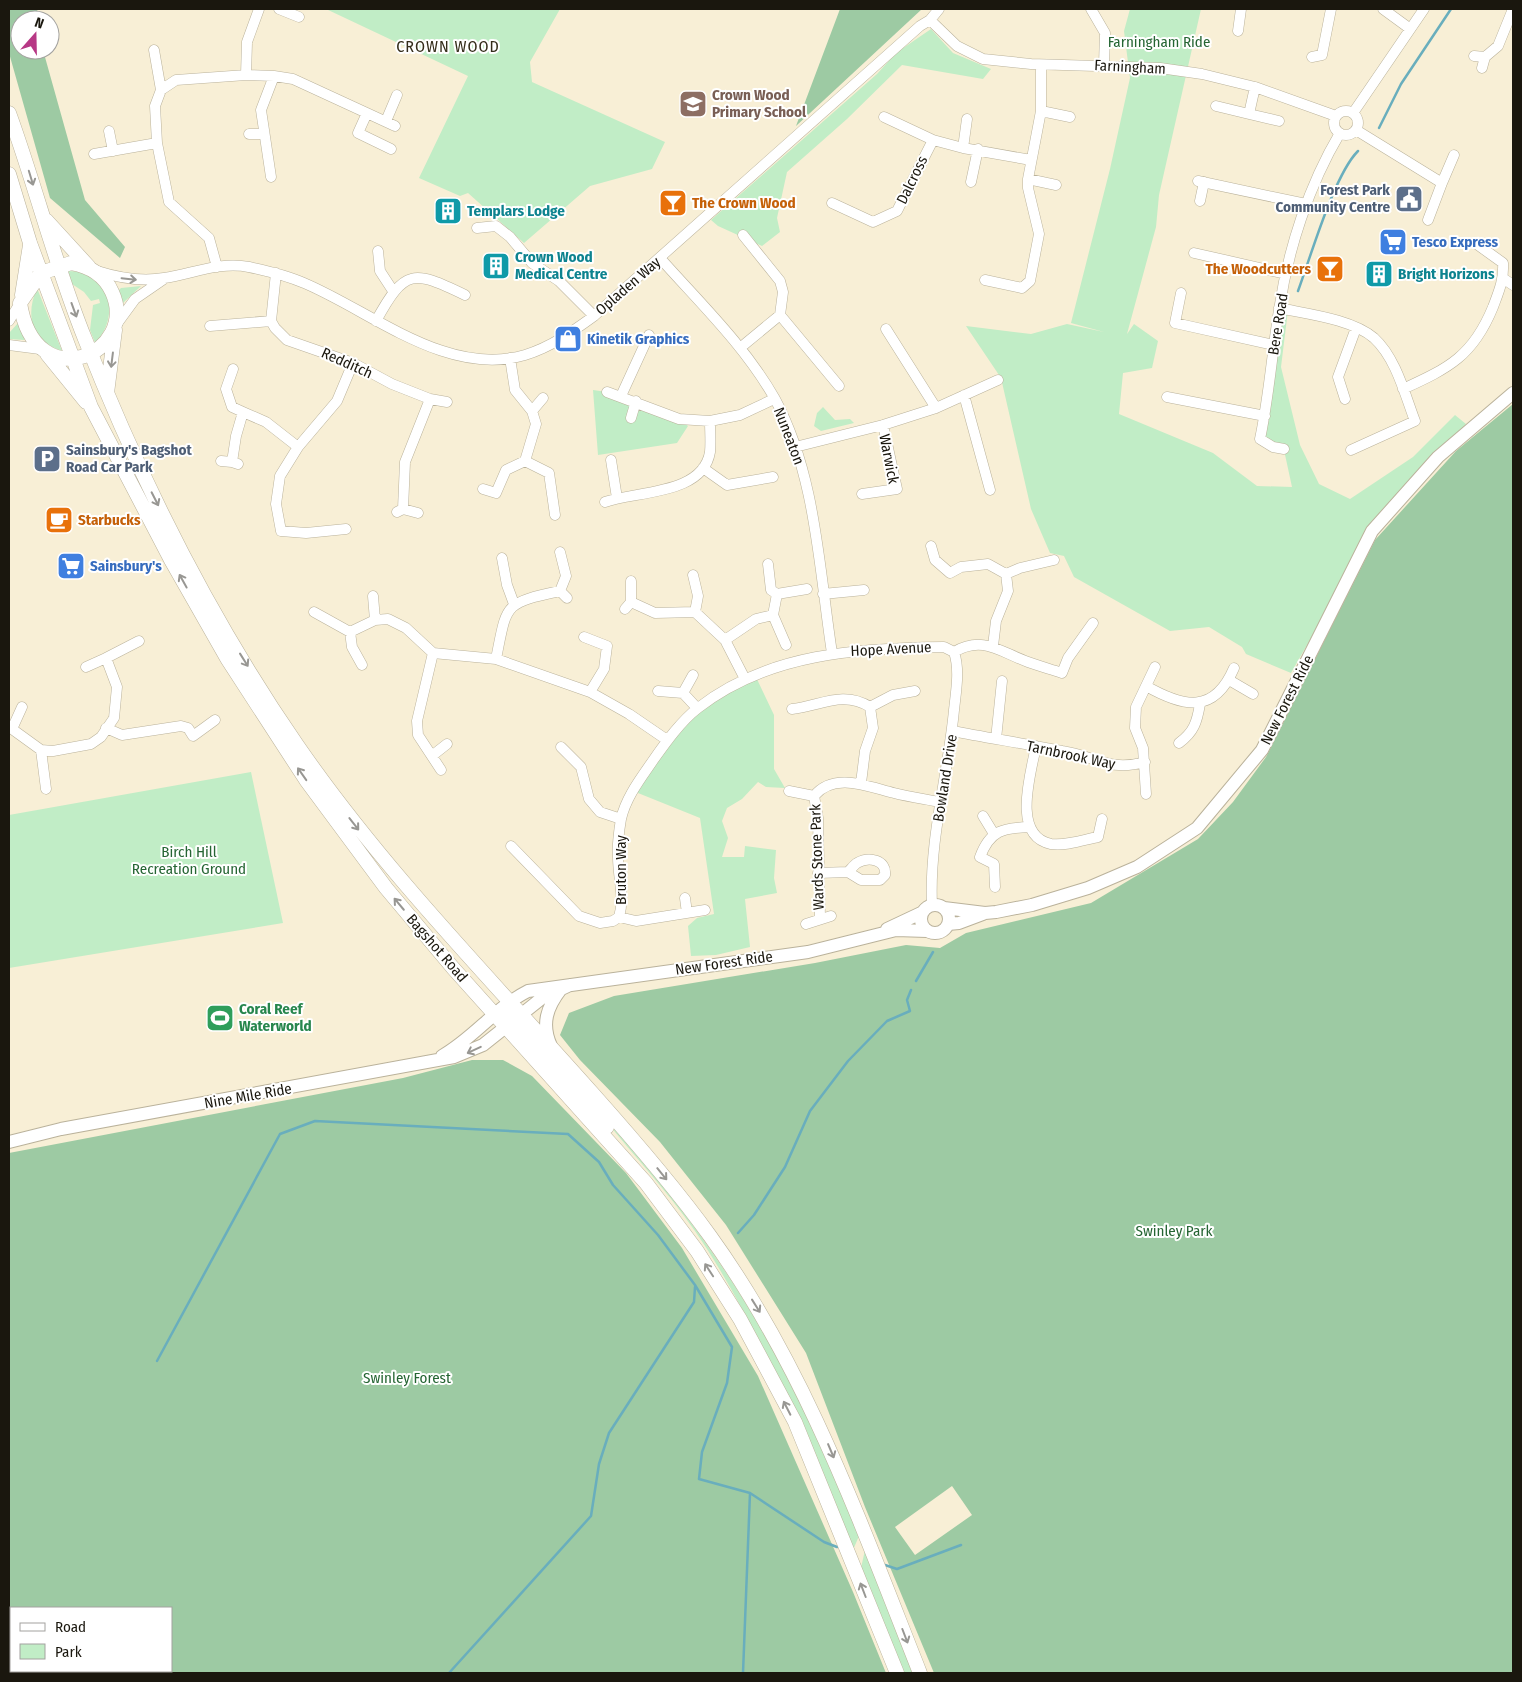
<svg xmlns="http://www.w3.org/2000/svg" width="1522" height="1682" viewBox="0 0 1522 1682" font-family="'Fira Sans Condensed',sans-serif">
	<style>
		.green { fill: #c1edc6 }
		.forest { fill: #9dcaa3; fill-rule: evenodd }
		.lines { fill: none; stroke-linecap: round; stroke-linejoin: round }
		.stream { stroke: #69aebd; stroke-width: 2.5 }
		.minor-casing { stroke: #bab29b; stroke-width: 11 }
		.major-casing { stroke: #bab29b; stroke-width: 14 }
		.highway-casing { stroke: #bab29b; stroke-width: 15 }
		.minor { stroke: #fff; stroke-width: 10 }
		.major { stroke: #fff; stroke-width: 12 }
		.highway { stroke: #fff; stroke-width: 14 }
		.oneway { stroke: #989793 }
		.labels { text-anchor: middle; stroke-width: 4; stroke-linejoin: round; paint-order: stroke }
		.park-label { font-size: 15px; fill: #256533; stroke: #fff }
		.street-label { font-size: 15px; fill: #1a170e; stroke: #fff }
		.education-label { font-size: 15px; font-weight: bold; fill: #785e54; stroke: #fff; text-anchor: start }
		.service-label { font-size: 15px; font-weight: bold; fill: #4e5e75; stroke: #fff; text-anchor: end }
		.food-label { font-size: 15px; font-weight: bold; fill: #c56008; stroke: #fff; text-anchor: start }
		.culture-label { font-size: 15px; font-weight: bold; fill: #0d838f; stroke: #fff; text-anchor: start }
		.shop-label { font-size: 15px; font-weight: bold; fill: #366cbe; stroke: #fff; text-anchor: start }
		.leisure-label { font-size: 15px; font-weight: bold; fill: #27864d; stroke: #fff; text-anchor: start }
		.neighbourhood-label { font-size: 16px; letter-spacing: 1px; fill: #342d1a; stroke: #fff }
	</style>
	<rect width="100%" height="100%" fill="#f8efd6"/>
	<path class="green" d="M326 9H560L530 62 532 82 665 142 652 169 590 186 524 243 468 193 460 196 419 178 468 76Z
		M1130 9H1201L1159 195 1156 227 1127 334 1134 324 1158 341 1152 368 1123 373 1119 414 1213 453 1257 486 1292 487 1284 450 1263 441 1277 321 1288 310 1281 367 1300 445 1319 484 1350 499 1413 457 1455 415 1466 424 1372 531 1291 673 1246 654 1242 647 1209 627 1170 631 1074 577 1064 556 1050 553 1031 509 1001 378 966 326 1031 334 1067 324 1104 332 1071 323 1110 169 1130 78 1124 31Z
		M931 29 953 53 991 69 983 79 902 65 847 119 787 172 777 218 780 232 762 246 718 226 711 220 877 74 896 53Z
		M68 271C109 271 122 315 95 343L90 330 93 305 100 303 99 299 91 301 84 292 72 284Z
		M141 286 123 303 119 290 121 288Z
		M37 288 62 351C31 340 25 316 37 288Z
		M19 322 25 337 24 340 9 339V333Z
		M593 390 607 392 679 419 688 426 677 443 598 455Z
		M823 407 835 420 850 419 854 423 821 431 814 426 817 413Z
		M755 675 774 715V769L785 788 766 787 758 782 742 799 727 808 722 821 728 838 722 857H744L745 846 776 850 774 878 777 893 745 899 750 947 716 955 691 956 688 926 697 918 714 914 700 818 633 791 697 708Z
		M251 772 283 923 9 968V815Z
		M607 1118C681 1203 748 1295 798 1397 820 1442 840 1489 859 1536L853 1550C808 1449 767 1343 707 1249 678 1203 640 1163 606 1121Z
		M865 1550 914 1673H901L861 1568Z"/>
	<path class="forest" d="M9 9H37L39 20H20V50H43L85 200 125 247 120 258 50 198 9 53Z
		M840 9H922L796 126Z
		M1513 404V1673H934L865 1507 806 1353 726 1225 660 1142 580 1060 560 1035 569 1013 614 996 815 963 906 945 940 948 966 933 1091 903 1198 839 1233 802 1266 757 1375 540 1456 451ZM952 1486 972 1515 915 1555 895 1527Z
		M472 1060H503L532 1076 626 1173 682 1248 758 1376 853 1592 886 1673H9V1153L403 1078ZM11 1608H171V1671H11Z"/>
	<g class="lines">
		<path class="stream" d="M1379 128 1401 84 1451 9
			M1298 291C1311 256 1334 175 1358 151
			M916 981 933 952
			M738 1233 754 1215 785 1167 810 1111 848 1061 887 1021 910 1011 907 1000 911 990
			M157 1361 280 1134 315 1121 568 1134 599 1162 613 1185 658 1235 695 1285 732 1347 727 1383 702 1452 699 1479 750 1493 743 1673
			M750 1493 824 1542 837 1547
			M885 1565 897 1569 961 1545
			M449 1673 591 1516 599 1464 609 1433 694 1302 695 1287"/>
		<defs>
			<path id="minor" d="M279 9 299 17
				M1091 9 1105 33 1104 65
				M1383 9 1409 28
				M930 20 957 46 983 59 1031 64 1160 68 1202 74 1255 87 1336 116
				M1238 31 1241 9
				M154 50 161 90
				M1474 56 1485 57
				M1312 57 1322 55 1331 9
				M1482 68 1485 57 1498 46 1513 9
				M246 75 247 42 259 9
				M1255 87 1249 114 1279 121
				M1216 106 1249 114
				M1041 111 1070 117
				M1334 123a12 12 0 1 1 24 0a12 12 0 1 1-24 0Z
				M367 113 358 133 391 149
				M1353 113 1424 9
				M884 117 933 140
				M386 121 397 95
				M1356 130 1442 183 1428 220
				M109 131 113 151
				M249 134H264
				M963 148 967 119
				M94 154 157 143
				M271 177 261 110 274 76
				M1028 179 1056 185
				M1198 181 1306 204
				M971 182 978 149
				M1442 183 1454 155
				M1200 201 1204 182
				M832 203 873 222 897 211 933 140 963 148 1031 160
				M477 228 496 226 510 237 532 263 559 281 594 316
				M743 235 780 281 783 292 780 315
				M378 251 380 271 393 291
				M1194 253 1286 274
				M660 258C700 303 745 346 775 399 816 475 819 569 832 653
				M217 267 209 238 169 202 157 143 155 106 161 90 176 80 246 75 274 76 293 79 395 126
				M97 271C119 278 140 282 164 278 192 274 220 261 249 267 268 271 286 275 304 283 371 311 447 378 525 355 551 347 572 332 594 316L920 26 930 20 939 9
				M276 273 271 321 275 328 287 340 353 363 392 384 430 399 405 462 403 509 397 512
				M1504 279 1513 285
				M985 280 1022 288 1030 281 1039 234 1028 188V179L1041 111V65
				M1181 293 1175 323 1274 345
				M1279 308C1307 314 1352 319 1374 338 1396 358 1405 395 1415 421L1351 450
				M9 321 20 303
				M376 321C405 268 413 270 465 295
				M116 325 135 299 164 279
				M210 326 271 321
				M886 329 936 408
				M9 345 40 349
				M740 348 780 315 839 386
				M510 358 515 390 532 411 536 424 525 461 549 473 555 515
				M233 369 226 389 232 407 243 412
				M1403 389C1449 368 1473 356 1493 307 1499 291 1504 280 1503 263L1478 245
				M607 392 679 419 710 421 740 415 774 399
				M964 395 990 490
				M621 396 649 335
				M1167 397 1265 416
				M430 399 447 402
				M1345 399 1338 377 1356 328
				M532 411 543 398
				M631 418 636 401
				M795 447 883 425 936 408 998 380
				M1284 449 1273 447 1260 439C1269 396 1272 353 1279 310 1288 249 1309 185 1340 133
				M611 460 617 498
				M221 461 232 462
				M238 464 232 462 236 436 243 412 266 422 298 447
				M703 468 727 485 773 477
				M483 489 496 493 506 470 525 461
				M862 494 897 489 883 425
				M605 502C636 491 703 495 710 452 711 442 710 431 710 421
				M403 509 418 513
				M346 529 306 533 281 531 276 504 280 476 298 447 337 401 353 363
				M931 546 935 560 950 573 961 567 988 564 1006 574 1008 591 996 621 993 646
				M502 558 507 585 514 604
				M1006 574 1020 568 1054 560
				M693 575 698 596 695 612
				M560 591 566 576 560 552
				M777 594 807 589
				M823 594 864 590
				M373 596 375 620
				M631 602V581
				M625 609 631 602 655 613 695 612
				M314 612 350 632 375 620 388 619 406 628 433 653 496 659 590 692 629 714 667 740
				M695 612 725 640 745 679
				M773 615 786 645
				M350 632 352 647 362 665
				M584 637 607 646 604 669 590 692
				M725 640 756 619 773 615 777 594 771 590 768 564
				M954 652C983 635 1000 652 1028 662 1039 666 1050 669 1062 673L1068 658 1093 623
				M433 653 417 721 418 735 441 770
				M496 659C507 604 503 603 560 591L567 598
				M86 667 106 658
				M1229 680 1253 694
				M1146 686C1183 707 1214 715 1234 668
				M658 691 683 693 697 708
				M683 693 693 675
				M870 707 893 695 915 691
				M792 709C820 706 843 690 870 707L873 728 865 751 861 783
				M9 728 12 729 41 750 53 751 91 744 101 737 114 718 117 687 106 658 139 641
				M106 728 122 735 181 726 188 728 193 736 215 720
				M12 729 22 707
				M952 731C989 738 1026 744 1062 751 1095 756 1109 772 1145 762
				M996 739 1002 681
				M1179 743C1194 732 1197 722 1200 704
				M1036 746C1031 773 1011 836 1051 844 1067 846 1083 840 1098 837L1102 819
				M561 747 581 767 589 799 600 812 621 819
				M41 750 46 789
				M433 755 447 744
				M789 791 814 796
				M1146 794 1143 748 1135 728 1136 707 1155 667
				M814 796C834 771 869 787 894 793 909 797 925 799 940 802
				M814 796 818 818 820 918
				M983 816 994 834
				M511 846 579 916 600 923 613 921 619 917C625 897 618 878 618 857 617 845 619 831 621 819 626 797 641 778 654 759 666 742 681 721 698 708 768 653 859 648 944 647L954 652
				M818 873 848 872 861 880H880L885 875C887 860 869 856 857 863 854 865 851 869 848 872
				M995 887 994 864 980 857C990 830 1003 828 1029 827
				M685 898 687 913
				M932 905C929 839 948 775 954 710 956 691 960 670 954 652
				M619 917 636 921 705 910
				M806 924 831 916"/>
			<path id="major" d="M921 919a14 14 0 1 1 28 0a14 14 0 1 1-28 0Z
				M944 908 985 913 996 912 1032 905 1088 888 1137 867 1197 828 1262 750 1372 531 1438 457 1513 393
				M948 924 959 923 983 914
				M887 929 921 913
				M551 1046C541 1024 547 1007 561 989
				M442 1056C474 1038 496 1007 528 991L808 952 896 930 927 931
				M9 1142 61 1129 454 1057 483 1045 542 998 570 985"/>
			<path id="highway" d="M9 113C36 187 55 265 85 339 141 481 210 619 297 745 384 871 492 980 593 1094 634 1140 674 1186 710 1236 806 1369 860 1522 920 1673
				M9 174 30 243 91 407 171 560 228 660 306 780 386 888 453 968 646 1183 697 1251 740 1319 795 1422 897 1673
				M46 220 89 267
				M71 263C89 266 104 274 112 292 140 353 35 400 20 303L41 273Z
				M22 295 30 245
				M47 354 86 402
				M107 393 115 330
				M509 1003V1011L515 1021 607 1127"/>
		</defs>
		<use href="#minor" class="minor-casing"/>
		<use href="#major" class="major-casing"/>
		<use href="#highway" class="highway-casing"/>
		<use href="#minor" class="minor"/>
		<use href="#major" class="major"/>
		<use href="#highway" class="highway"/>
	</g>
	<defs><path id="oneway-shaft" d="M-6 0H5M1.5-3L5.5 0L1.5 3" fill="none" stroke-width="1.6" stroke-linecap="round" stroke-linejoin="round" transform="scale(1.25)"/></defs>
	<g class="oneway">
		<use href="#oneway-shaft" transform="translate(31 178) rotate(73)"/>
		<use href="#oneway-shaft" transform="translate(129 279) rotate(6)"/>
		<use href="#oneway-shaft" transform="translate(74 310) rotate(70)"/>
		<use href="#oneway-shaft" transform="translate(112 360) rotate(97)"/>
		<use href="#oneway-shaft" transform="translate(155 499) rotate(63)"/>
		<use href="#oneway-shaft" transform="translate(183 581) rotate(-119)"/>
		<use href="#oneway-shaft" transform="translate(244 660) rotate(58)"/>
		<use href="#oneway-shaft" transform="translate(302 774) rotate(-125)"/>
		<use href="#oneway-shaft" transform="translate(354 824) rotate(52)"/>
		<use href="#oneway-shaft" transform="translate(399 904) rotate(-130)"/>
		<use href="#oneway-shaft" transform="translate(474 1050) rotate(155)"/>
		<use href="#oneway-shaft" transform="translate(662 1174) rotate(51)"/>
		<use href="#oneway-shaft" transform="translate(709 1270) rotate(-123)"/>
		<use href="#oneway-shaft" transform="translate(756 1306) rotate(58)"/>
		<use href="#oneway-shaft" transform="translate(787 1408) rotate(-117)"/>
		<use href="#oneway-shaft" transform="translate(831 1451) rotate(67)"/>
		<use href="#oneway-shaft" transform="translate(863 1590) rotate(-111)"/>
		<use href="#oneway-shaft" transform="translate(905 1636) rotate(69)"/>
	</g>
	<defs>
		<symbol id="school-square" viewBox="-11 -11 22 22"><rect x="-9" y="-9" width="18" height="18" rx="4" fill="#8d6e63" stroke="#fff"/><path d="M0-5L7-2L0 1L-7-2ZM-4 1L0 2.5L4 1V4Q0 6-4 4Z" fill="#fff"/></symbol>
		<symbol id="civic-square" viewBox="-11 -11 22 22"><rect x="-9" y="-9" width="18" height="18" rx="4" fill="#5c6f8a" stroke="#fff"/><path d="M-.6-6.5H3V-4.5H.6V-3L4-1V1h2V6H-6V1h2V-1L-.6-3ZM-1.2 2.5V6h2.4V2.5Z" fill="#fff"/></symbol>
		<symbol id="bar-square" viewBox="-11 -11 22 22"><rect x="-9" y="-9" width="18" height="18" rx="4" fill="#e8710a" stroke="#fff"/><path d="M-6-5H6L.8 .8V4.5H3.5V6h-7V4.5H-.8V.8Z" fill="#fff"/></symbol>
		<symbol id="building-square" viewBox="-11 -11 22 22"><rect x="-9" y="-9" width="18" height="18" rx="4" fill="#0f9aa8" stroke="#fff"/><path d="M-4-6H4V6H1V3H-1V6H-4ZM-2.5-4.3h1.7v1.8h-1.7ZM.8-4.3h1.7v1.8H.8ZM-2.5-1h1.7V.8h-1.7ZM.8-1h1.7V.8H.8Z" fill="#fff"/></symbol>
		<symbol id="supermarket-square" viewBox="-11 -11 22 22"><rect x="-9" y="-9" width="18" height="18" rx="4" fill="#3f7fe0" stroke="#fff"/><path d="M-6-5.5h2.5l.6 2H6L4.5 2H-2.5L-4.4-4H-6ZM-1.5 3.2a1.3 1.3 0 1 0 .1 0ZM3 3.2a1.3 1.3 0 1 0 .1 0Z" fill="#fff"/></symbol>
		<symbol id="shop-square" viewBox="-11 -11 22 22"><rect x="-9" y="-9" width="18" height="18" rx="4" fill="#3f7fe0" stroke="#fff"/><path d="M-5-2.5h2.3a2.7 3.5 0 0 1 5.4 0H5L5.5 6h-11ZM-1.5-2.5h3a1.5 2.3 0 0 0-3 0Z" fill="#fff"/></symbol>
		<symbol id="parking-square" viewBox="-11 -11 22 22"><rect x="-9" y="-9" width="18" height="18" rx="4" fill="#5c6f8a" stroke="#fff"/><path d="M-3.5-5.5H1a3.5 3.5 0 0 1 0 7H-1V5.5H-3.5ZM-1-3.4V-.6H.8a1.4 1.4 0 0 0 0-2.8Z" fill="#fff"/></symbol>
		<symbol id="cafe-square" viewBox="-11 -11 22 22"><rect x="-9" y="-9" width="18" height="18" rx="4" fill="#e8710a" stroke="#fff"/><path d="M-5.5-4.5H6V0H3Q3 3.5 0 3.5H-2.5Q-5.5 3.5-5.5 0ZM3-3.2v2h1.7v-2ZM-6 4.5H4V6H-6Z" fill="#fff"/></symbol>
		<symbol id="stadium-square" viewBox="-11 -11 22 22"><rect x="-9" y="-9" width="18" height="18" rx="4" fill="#2e9e5b" stroke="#fff"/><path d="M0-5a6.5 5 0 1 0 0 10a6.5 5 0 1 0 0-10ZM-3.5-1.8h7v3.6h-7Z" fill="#fff"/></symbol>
	</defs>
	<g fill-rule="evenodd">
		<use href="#school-square" x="677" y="88" width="32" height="32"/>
		<use href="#civic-square" x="1393" y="183" width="32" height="32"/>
		<use href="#bar-square" x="657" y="187" width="32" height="32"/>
		<use href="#building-square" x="432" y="195" width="32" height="32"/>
		<use href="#supermarket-square" x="1377" y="226" width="32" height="32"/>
		<use href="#building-square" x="480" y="250" width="32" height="32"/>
		<use href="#bar-square" x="1314" y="253" width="32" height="32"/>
		<use href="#building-square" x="1363" y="258" width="32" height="32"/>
		<use href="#shop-square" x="552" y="323" width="32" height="32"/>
		<use href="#parking-square" x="31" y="443" width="32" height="32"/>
		<use href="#cafe-square" x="43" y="504" width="32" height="32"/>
		<use href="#supermarket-square" x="55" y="550" width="32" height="32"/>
		<use href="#stadium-square" x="204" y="1002" width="32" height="32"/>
	</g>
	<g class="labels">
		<g class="park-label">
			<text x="1159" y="47">Farningham Ride</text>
			<text x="189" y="857">Birch Hill<tspan x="189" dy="17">Recreation Ground</tspan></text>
			<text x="1174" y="1236">Swinley Park</text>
			<text x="407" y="1383">Swinley Forest</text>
		</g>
		<g class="street-label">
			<text transform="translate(1130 67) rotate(3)" y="5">Farningham</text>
			<text transform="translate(912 180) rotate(-64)" y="5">Dalcross</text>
			<text transform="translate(628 286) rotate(-41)" y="5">Opladen Way</text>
			<text transform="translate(1278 324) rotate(-81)" y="5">Bere Road</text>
			<text transform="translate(347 363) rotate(24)" y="5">Redditch</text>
			<text transform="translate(789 436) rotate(69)" y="5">Nuneaton</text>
			<text transform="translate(889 459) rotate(79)" y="5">Warwick</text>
			<text transform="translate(891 649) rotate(-3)" y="5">Hope Avenue</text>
			<text transform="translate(1287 700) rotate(-63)" y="5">New Forest Ride</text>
			<text transform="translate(1071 755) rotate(12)" y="5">Tarnbrook Way</text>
			<text transform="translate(945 778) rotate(-81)" y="5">Bowland Drive</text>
			<text transform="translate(817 857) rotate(-92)" y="5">Wards Stone Park</text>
			<text transform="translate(621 870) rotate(-90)" y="5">Bruton Way</text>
			<text transform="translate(437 948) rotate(49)" y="5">Bagshot Road</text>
			<text transform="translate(724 963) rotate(-8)" y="5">New Forest Ride</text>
			<text transform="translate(248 1096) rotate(-10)" y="5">Nine Mile Ride</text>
		</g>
		<g class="education-label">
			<text x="712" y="100">Crown Wood<tspan x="712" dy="17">Primary School</tspan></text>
		</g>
		<g class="service-label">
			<text x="1390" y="195">Forest Park<tspan x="1390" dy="17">Community Centre</tspan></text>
			<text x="66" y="455" text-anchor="start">Sainsbury's Bagshot<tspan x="66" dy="17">Road Car Park</tspan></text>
		</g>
		<g class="food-label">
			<text x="692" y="208">The Crown Wood</text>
			<text x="1311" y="274" text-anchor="end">The Woodcutters</text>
			<text x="78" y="525">Starbucks</text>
		</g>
		<g class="culture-label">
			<text x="467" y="216">Templars Lodge</text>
			<text x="515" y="262">Crown Wood<tspan x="515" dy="17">Medical Centre</tspan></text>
			<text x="1398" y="279">Bright Horizons</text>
		</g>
		<g class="shop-label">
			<text x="1412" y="247">Tesco Express</text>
			<text x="587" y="344">Kinetik Graphics</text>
			<text x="90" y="571">Sainsbury's</text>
		</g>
		<g class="leisure-label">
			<text x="239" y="1014">Coral Reef<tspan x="239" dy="17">Waterworld</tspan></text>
		</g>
		<g class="neighbourhood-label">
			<text x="448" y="52">CROWN WOOD</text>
		</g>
	</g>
	<rect width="1522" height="1682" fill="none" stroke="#1a170e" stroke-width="20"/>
	<rect x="10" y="1607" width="162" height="65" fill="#ffffff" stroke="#a3a29f"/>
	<rect x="20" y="1623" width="25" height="8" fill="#ffffff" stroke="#a3a29f"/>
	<text x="55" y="1632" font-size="15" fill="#1a170e">Road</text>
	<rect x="20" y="1644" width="25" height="15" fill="#c1edc6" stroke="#a3a29f"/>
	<text x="55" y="1657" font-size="15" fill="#1a170e">Park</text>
	<g transform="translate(35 35) rotate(20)"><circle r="24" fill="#ffffff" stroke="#a3a29f"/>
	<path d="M0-4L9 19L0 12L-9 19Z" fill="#b73885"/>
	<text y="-8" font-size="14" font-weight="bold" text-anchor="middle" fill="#1a170e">N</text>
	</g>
</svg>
